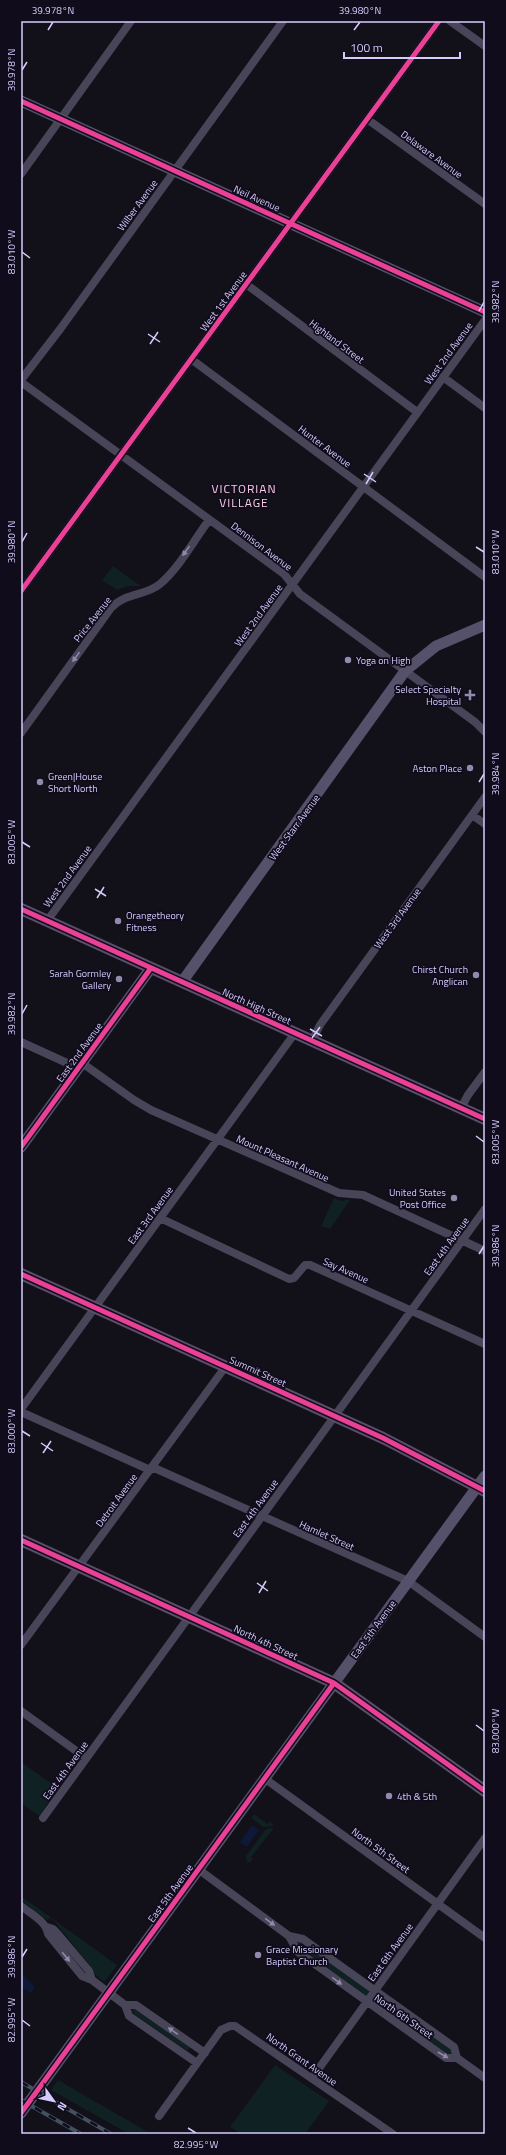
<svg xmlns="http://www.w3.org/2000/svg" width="506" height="2155" viewBox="0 0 506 2155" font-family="'Titillium Web',sans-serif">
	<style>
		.green { fill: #102123 }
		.water { fill: #0d1937 }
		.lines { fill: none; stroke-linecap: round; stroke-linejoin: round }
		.street { stroke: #484559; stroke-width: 8 }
		.secondary { stroke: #55516b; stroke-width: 11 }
		.primary { stroke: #5c4e6a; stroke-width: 12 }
		.rail-casing { stroke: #425161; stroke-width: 4 }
		.rail { stroke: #110c1c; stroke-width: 2.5; stroke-dasharray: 8; stroke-linecap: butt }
		.cycleway-casing { stroke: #110c1c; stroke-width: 8 }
		.cycleway { stroke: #ea4096; stroke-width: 5 }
		.oneway { fill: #8e88aa }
		.ticks { fill: none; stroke: #d5cbfc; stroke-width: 1.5 }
		.poi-dot { fill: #918aac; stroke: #110c1c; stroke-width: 1.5 }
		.labels { text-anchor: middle; stroke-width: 3.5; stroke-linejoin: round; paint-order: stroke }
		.street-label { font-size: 10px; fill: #d5cbfc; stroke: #110c1c }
		.poi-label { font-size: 10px; fill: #d5cbfc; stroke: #110c1c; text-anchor: start }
		.quarter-label { font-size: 12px; letter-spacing: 1px; fill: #fccce6; stroke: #110c1c }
		.neatline { fill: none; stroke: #d5cbfc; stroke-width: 1.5 }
		.ticks-label { font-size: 10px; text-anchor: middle; fill: #d5cbfc }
	</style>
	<rect width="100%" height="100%" fill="#121018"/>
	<path class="green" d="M113 566 141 586H128L117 590 102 580Z
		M334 1198 341 1201 351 1199 330 1229 321 1226Z
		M21 1762 58 1788 39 1816 21 1803Z
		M254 1814 268 1824 270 1821 274 1826 263 1827 251 1818Z
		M274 1828 251 1857 253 1859 251 1862 247 1863 246 1856 266 1829Z
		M21 1896 117 1965 106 1980 103 1981 91 1971V1967L55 1922 51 1918 47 1920 21 1901Z
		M297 1937 454 2047 452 2059 294 1948Z
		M135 2009 190 2047 189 2050H186L133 2013 132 2010Z
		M275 2065 329 2101 305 2134H242L230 2127Z
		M58 2080 148 2132 152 2134H129L51 2090Z"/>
	<path class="water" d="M252 1825 259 1830 247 1847 240 1842Z
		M21 1973 35 1987 31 1993 21 1987Z"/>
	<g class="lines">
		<path class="street" d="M450 21 485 46
			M367 119 485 204
			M21 174 131 21
			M246 284 417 412
			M191 359 485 577
			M443 377 485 408
			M21 380 61 328 283 21
			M21 382 284 574 300 594 475 722 485 732
			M21 591 439 21
			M21 733 111 608C126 592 146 596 160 584 180 567 194 540 209 520
			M472 815 485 824
			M47 921 485 320
			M312 1041 320 1025 485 797
			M21 1042 78 1068
			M82 1063 134 1100 151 1110 339 1193 363 1195 485 1251
			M461 1108 468 1095 485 1072
			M160 1218 289 1279 294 1278 305 1265H310L485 1344
			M21 1409 295 1033
			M21 1412 150 1470
			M152 1467 408 1581 485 1637
			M21 1645 226 1366
			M21 1711 86 1758
			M264 1778 485 1938
			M43 1818 485 1209
			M198 1869 289 1936 303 1939 454 2047 457 2058
			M21 1906C31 1914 46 1921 48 1934L82 1976 92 1980 125 2005 129 2016 197 2063
			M47 1927 53 1929 57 1933 89 1971 92 1980
			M289 1936 298 1952 446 2058H457L485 2078
			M125 2005H136L205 2053
			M312 2078 485 1838
			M159 2116 221 2030 230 2026H235L393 2134"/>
		<path class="secondary" d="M21 101 485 312
			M182 982 405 671 436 646 485 625
			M21 1147 151 968
			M21 2113 485 1476"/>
		<path class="primary" d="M21 909 485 1119
			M21 1274 383 1438 485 1491
			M21 1540 334 1683 485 1791"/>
		<defs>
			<path id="rail" d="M21 2082 111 2134
				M21 2100 81 2134"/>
		</defs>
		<use href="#rail" class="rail-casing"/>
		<use href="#rail" class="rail"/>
		<defs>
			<path id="cycleway" d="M21 101 485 312
				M21 591 439 21
				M21 909 485 1119
				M21 1147 151 968
				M21 1274 383 1438 485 1491
				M21 1540 334 1683 485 1791
				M21 2113 334 1683"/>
		</defs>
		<use href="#cycleway" class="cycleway-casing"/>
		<use href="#cycleway" class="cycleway"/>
	</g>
	<defs><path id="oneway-solid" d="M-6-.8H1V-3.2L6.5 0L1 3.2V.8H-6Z"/></defs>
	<g class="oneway">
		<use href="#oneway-solid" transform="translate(186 551) rotate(126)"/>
		<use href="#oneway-solid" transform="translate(76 657) rotate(126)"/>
		<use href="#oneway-solid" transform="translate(270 1922) rotate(36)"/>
		<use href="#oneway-solid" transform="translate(66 1957) rotate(51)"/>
		<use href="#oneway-solid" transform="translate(337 1981) rotate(36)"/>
		<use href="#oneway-solid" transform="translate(173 2031) rotate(-145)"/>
		<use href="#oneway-solid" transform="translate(443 2055) rotate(30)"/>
	</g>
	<path class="ticks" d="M48 30 53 22M354 30 360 22M22 70 27 62M22 252 30 258M479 311 484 302M148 334 160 342M150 344 158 332M364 474 376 482M366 484 373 472M22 542 27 533M476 547 484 552M479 782 484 774M22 842 30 847M95 889 106 896M97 898 104 887M22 1014 27 1005M310 1029 322 1036M312 1038 320 1027M476 1136 484 1142M479 1254 484 1246M22 1431 30 1436M41 1443 53 1451M43 1453 51 1441M257 1583 268 1591M259 1593 266 1581M476 1725 484 1731M22 1957 27 1949M22 2020 30 2026M188 2128 196 2133"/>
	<g class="poi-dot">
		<circle cx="348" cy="660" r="4"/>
		<path d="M468 689h4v4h4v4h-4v4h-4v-4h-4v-4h4z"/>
		<circle cx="470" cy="768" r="4"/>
		<circle cx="40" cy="782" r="4"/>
		<circle cx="118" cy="921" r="4"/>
		<circle cx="476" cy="975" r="4"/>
		<circle cx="119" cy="979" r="4"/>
		<circle cx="454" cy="1198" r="4"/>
		<circle cx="389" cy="1796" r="4"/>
		<circle cx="258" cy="1955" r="4"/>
	</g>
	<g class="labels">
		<g class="street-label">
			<text transform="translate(432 154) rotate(36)" y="4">Delaware Avenue</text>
			<text transform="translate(257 198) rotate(24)" y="4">Neil Avenue</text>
			<text transform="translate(137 205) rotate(-54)" y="4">Wilber Avenue</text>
			<text transform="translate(223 301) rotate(-54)" y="4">West 1st Avenue</text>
			<text transform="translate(337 341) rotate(37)" y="4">Highland Street</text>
			<text transform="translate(448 353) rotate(-54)" y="4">West 2nd Avenue</text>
			<text transform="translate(325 446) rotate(37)" y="4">Hunter Avenue</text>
			<text transform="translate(262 546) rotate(37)" y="4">Dennison Avenue</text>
			<text transform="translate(258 615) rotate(-54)" y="4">West 2nd Avenue</text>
			<text transform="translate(92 619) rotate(-52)" y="4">Price Avenue</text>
			<text transform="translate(294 827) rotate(-54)" y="4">West Starr Avenue</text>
			<text transform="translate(67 876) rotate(-54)" y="4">West 2nd Avenue</text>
			<text transform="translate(397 918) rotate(-54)" y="4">West 3rd Avenue</text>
			<text transform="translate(257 1006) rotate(24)" y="4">North High Street</text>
			<text transform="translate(79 1052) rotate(-54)" y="4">East 2nd Avenue</text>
			<text transform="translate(283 1158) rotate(24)" y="4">Mount Pleasant Avenue</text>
			<text transform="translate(150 1215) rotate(-54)" y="4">East 3rd Avenue</text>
			<text transform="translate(446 1246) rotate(-54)" y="4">East 4th Avenue</text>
			<text transform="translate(346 1270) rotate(24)" y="4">Say Avenue</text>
			<text transform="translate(258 1371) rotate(24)" y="4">Summit Street</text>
			<text transform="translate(116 1500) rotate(-54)" y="4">Detroit Avenue</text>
			<text transform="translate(255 1508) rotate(-54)" y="4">East 4th Avenue</text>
			<text transform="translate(327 1535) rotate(24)" y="4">Hamlet Street</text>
			<text transform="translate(373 1629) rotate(-54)" y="4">East 5th Avenue</text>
			<text transform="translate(266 1642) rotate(25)" y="4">North 4th Street</text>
			<text transform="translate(65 1770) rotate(-54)" y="4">East 4th Avenue</text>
			<text transform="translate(381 1850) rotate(36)" y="4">North 5th Street</text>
			<text transform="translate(170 1893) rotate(-54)" y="4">East 5th Avenue</text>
			<text transform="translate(390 1952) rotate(-54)" y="4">East 6th Avenue</text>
			<text transform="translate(404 2016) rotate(35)" y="4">North 6th Street</text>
			<text transform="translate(302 2059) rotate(35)" y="4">North Grant Avenue</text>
		</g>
		<g class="poi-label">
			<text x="356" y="664">Yoga on High</text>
			<text x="461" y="693" text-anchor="end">Select Specialty<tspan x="461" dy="12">Hospital</tspan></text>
			<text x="462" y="772" text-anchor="end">Aston Place</text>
			<text x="48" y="780">Green|House<tspan x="48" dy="12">Short North</tspan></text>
			<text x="126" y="919">Orangetheory<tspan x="126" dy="12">Fitness</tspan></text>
			<text x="468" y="973" text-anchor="end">Chirst Church<tspan x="468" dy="12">Anglican</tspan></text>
			<text x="111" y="977" text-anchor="end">Sarah Gormley<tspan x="111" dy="12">Gallery</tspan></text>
			<text x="446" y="1196" text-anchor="end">United States<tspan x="446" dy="12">Post Office</tspan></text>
			<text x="397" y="1800">4th &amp; 5th</text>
			<text x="266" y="1953">Grace Missionary<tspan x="266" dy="12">Baptist Church</tspan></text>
		</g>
		<g class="quarter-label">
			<text x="244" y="493">VICTORIAN<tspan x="244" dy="14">VILLAGE</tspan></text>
		</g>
	</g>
	<rect width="506" height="2155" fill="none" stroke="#110c1c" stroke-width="44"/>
	<g transform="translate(54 2101) rotate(123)" stroke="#110c1c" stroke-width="3" paint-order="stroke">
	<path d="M0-3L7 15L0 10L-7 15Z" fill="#d5cbfc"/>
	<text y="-6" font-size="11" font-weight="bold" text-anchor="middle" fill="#d5cbfc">N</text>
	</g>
	<path d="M344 52v6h116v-6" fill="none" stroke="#d5cbfc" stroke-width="2"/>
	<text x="350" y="52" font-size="12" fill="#d5cbfc" stroke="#110c1c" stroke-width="3" paint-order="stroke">100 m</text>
	<rect x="22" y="22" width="462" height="2111" class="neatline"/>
	<g class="ticks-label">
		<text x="53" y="14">39.978°N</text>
		<text x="360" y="14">39.980°N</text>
		<text transform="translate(11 70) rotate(-90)" y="4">39.978°N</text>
		<text transform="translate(11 252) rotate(-90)" y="4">83.010°W</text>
		<text transform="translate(495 302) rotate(-90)" y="4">39.982°N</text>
		<text transform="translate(11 542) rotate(-90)" y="4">39.980°N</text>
		<text transform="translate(495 552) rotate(-90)" y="4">83.010°W</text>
		<text transform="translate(495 774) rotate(-90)" y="4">39.984°N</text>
		<text transform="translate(11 842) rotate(-90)" y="4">83.005°W</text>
		<text transform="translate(11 1014) rotate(-90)" y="4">39.982°N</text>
		<text transform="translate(495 1142) rotate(-90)" y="4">83.005°W</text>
		<text transform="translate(495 1246) rotate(-90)" y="4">39.986°N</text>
		<text transform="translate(11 1431) rotate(-90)" y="4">83.000°W</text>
		<text transform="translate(495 1731) rotate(-90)" y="4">83.000°W</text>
		<text transform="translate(11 1957) rotate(-90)" y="4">39.986°N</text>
		<text transform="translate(11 2020) rotate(-90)" y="4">82.995°W</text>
		<text x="196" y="2148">82.995°W</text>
	</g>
</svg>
